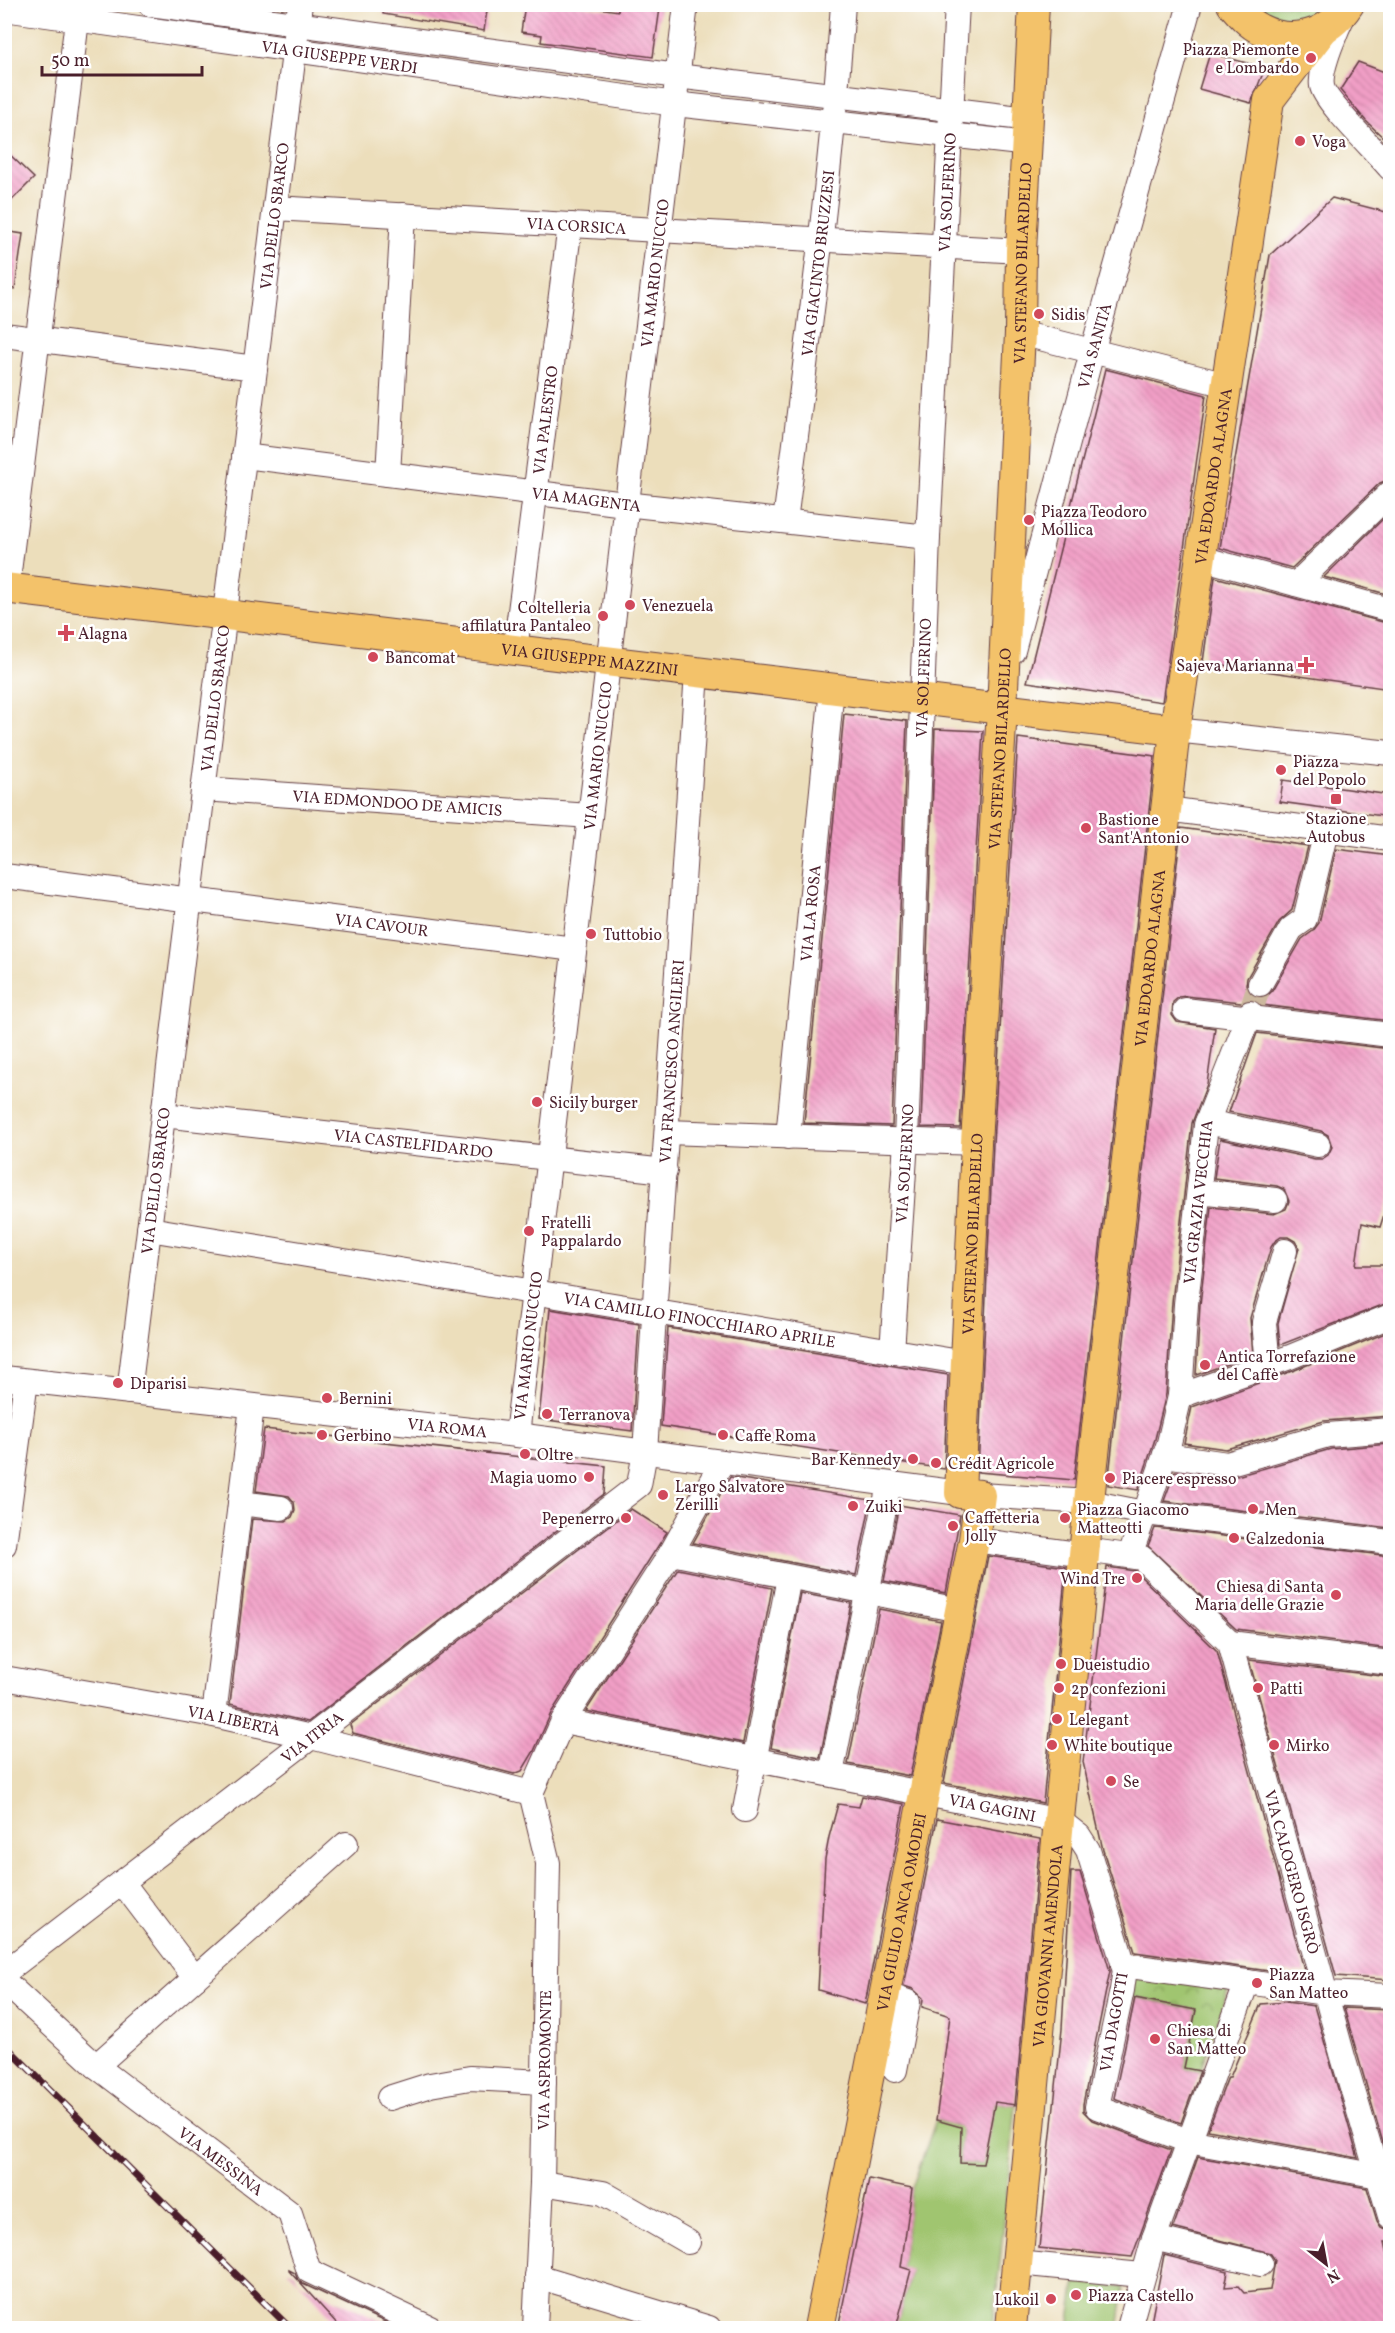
<svg xmlns="http://www.w3.org/2000/svg" width="1395" height="2333" viewBox="0 0 1395 2333" font-family="Vollkorn,serif">
	<style>
		.green { fill: #a0c56f; stroke: #75724d; stroke-width: 1.5 }
		.park { fill: url(#park-crowns); stroke: #75724d; stroke-width: 1.5 }
		.building { fill: url(#building-back-hatch) }
		.lines { fill: none; stroke-linecap: round; stroke-linejoin: round }
		.minor-tunnel { stroke: #ccb89e; stroke-width: 24; stroke-dasharray: 24 12; stroke-linecap: butt }
		.minor-casing { stroke: #623c41; stroke-width: 26 }
		.major-casing { stroke: #623c41; stroke-width: 32 }
		.minor { stroke: #fff; stroke-width: 24 }
		.major { stroke: #f3c26a; stroke-width: 30 }
		.rail-casing { stroke: #4a1f2b; stroke-width: 7 }
		.rail { stroke: #fff; stroke-width: 4.5; stroke-dasharray: 14; stroke-linecap: butt }
		.poi-dot { fill: #d1495b; stroke: #fff; stroke-width: 2 }
		.labels { text-anchor: middle; stroke-width: 5; stroke-linejoin: round; paint-order: stroke }
		.poi-label { font-size: 16px; fill: #4a1f2b; stroke: #fff; text-anchor: start }
		.street-label { font-size: 16px; fill: #4a1f2b; stroke: #fff }
	</style>
	<defs>
		<pattern id="park-crowns" width="20" height="18" patternUnits="userSpaceOnUse" patternTransform="scale(1.5)"><rect width="20" height="18" fill="#a0c56f"/><path d="M2 6a3 3 0 1 1 6 0M12 15a3 3 0 1 1 6 0" fill="none" stroke="#849f5b"/></pattern>
		<pattern id="building-back-hatch" width="6" height="6" patternUnits="userSpaceOnUse" patternTransform="scale(1.5)"><rect width="6" height="6" fill="#f19fc6"/><path d="M-1 5l2 2M0 0l6 6M5-1l2 2" fill="none" stroke="#d088aa"/></pattern>
	</defs>
	<rect width="100%" height="100%" fill="#fff"/>
	<filter id="ink" filterUnits="userSpaceOnUse"><feTurbulence type="fractalNoise" baseFrequency=".0167" numOctaves="2"/><feDisplacementMap in="SourceGraphic" scale="12" xChannelSelector="R" yChannelSelector="G"/><feConvolveMatrix kernelMatrix="1 2 1 2 8 2 1 2 1" color-interpolation-filters="sRGB"/></filter>
	<filter id="wash" filterUnits="userSpaceOnUse"><feTurbulence type="fractalNoise" baseFrequency=".008" numOctaves="4" result="noise"/><feDisplacementMap in="SourceGraphic" scale="24" xChannelSelector="R" yChannelSelector="G"/><feGaussianBlur stdDeviation="1.35" result="paint"/><feColorMatrix in="noise" values="0 0 0 0 0 0 0 0 0 0 0 0 0 0 0 0 0 1.4 0 .05"/><feComposite in="paint" operator="in"/></filter>
	<g filter="url(#wash)">
		<rect width="100%" height="100%" fill="#ecdebb"/>
		<path class="green" d="M995 2102 1016 2105 993 2328H896L911 2271 901 2267 912 2188 936 2120 961 2127 960 2163 982 2164Z
			M1076 2280 1124 2287 1118 2328H1069Z"/>
		<path class="park" d="M1253 5H1324L1307 20 1292 26 1262 15Z
			M1132 1971 1228 1990 1201 2071 1184 2068 1196 2010 1130 1996Z"/>
		<g id="blocks">
			<path class="building" d="M384 4H488L484 31 383 14Z
				M525 4H571L618 11 619 4H654L653 8H660L653 57 541 42 542 35 521 32Z
				M1210 53 1265 68 1251 103 1199 89Z
				M1358 62 1390 74V144L1366 121 1340 90Z
				M4 149 34 178 4 208Z
				M1332 198 1390 213V479L1380 483 1292 568 1220 548 1270 255Z
				M4 231 23 234 15 289 4 288Z
				M1105 369 1206 395 1162 702 1027 682Z
				M1390 512V595L1324 577Z
				M1215 577 1390 624V689L1203 662Z
				M844 714 907 721 892 1126 804 1123Z
				M935 729 983 731 960 1128 921 1127Z
				M1018 738 1155 756 1074 1480 978 1472 993 1144Z
				M1283 780 1390 795V817L1280 802Z
				M1181 828 1308 846 1292 910 1279 922 1247 978 1246 985 1248 992 1260 998 1267 996 1272 991 1302 939 1313 931 1319 923 1336 849 1390 856V1021L1262 1005 1256 1000 1248 999 1241 1002 1186 996 1179 997 1173 1002 1172 1015 1177 1022 1215 1028 1207 1084 1192 1123 1172 1302 1166 1394 1155 1439 1138 1490 1108 1485Z
				M1257 1033 1390 1049V1196L1380 1227 1362 1223 1356 1265H1390V1302L1280 1345 1278 1323 1299 1248 1295 1241 1288 1237H1281L1275 1241 1271 1247 1250 1318 1253 1355 1196 1375 1200 1305 1211 1207 1274 1214 1286 1209 1289 1201 1284 1189 1277 1186 1214 1178 1220 1139 1315 1159H1322L1328 1155 1332 1147 1328 1135 1321 1131 1229 1112Z
				M550 1309 639 1324 632 1431 539 1419Z
				M668 1328 948 1375 944 1469 661 1426Z
				M1390 1331V1416L1324 1421 1226 1449 1184 1443 1192 1407 1295 1370Z
				M264 1429 606 1466 604 1494 308 1722 230 1704 252 1519 286 1521 292 1517 295 1510 294 1502 289 1496 256 1491Z
				M1390 1444V1528L1164 1501 1175 1471 1230 1478 1331 1449Z
				M730 1477 871 1500 856 1575 693 1543Z
				M899 1505 960 1515 946 1593 884 1581Z
				M631 1509 667 1532 551 1713 534 1751 522 1771 514 1774 353 1733 350 1725Z
				M1155 1528 1390 1556V1649L1236 1629 1148 1546Z
				M988 1556 1066 1567 1043 1803 944 1783Z
				M1107 1567 1135 1571 1217 1651 1305 1973 1269 1971 1135 1952 1103 1850 1083 1762Z
				M678 1569 772 1588 743 1743 586 1711Z
				M800 1593 851 1603 820 1758 771 1748Z
				M879 1609 941 1621 910 1776 848 1764Z
				M1249 1660 1390 1677V1980L1336 1976Z
				M862 1796 904 1804 865 2004 818 1990 825 1859 829 1837 838 1804 859 1807Z
				M937 1819 1040 1839 1015 2105 995 2102 983 2164 960 2163 961 2127 936 2120 950 2016 922 2007 923 1998 913 1989 904 1986Z
				M1071 1872H1080L1110 1971 1083 2104V2111L1092 2120 1171 2150 1132 2257 1039 2248 1062 2029Z
				M1135 1998 1196 2010 1184 2068 1200 2071 1181 2123 1114 2098Z
				M1286 2002 1314 2006 1358 2158 1208 2130 1228 2077H1230L1261 2004Z
				M1344 2008 1390 2010V2167L1357 2053Z
				M1198 2157 1367 2188 1377 2221 1381 2227 1390 2230V2242H1385L1390 2263V2328H1150L1164 2255 1228 2271 1225 2287 1238 2286 1244 2293 1270 2290 1275 2260 1270 2253 1173 2228Z
				M869 2179 912 2188 901 2267 911 2270 896 2328H838Z
				M289 2270 295 2273 298 2280 303 2284 398 2328H341L289 2271Z"/>
		</g>
	</g>
	<g filter="url(#ink)">
		<use href="#blocks" fill-opacity="0" stroke="#623c41" stroke-width="1.5"/>
		<g class="lines">
			<path class="minor-tunnel" d="M1250 1013 1260 984"/>
			<defs>
				<g id="minor">
					<path d="M150 4 677 76 1029 119"/>
					<path id="s1" d="M4 9 675 104 1028 144"/>
					<path d="M1346 10C1338 26 1319 69 1322 86 1324 101 1378 153 1390 168"/>
					<path id="s2" d="M275 208 1021 251"/>
					<path d="M1020 333 1227 385"/>
					<path d="M4 335 255 368"/>
					<path id="s3" d="M244 456 625 504 928 537"/>
					<path d="M388 474 403 215"/>
					<path id="s4" d="M785 521C807 349 831 178 843 4"/>
					<path d="M1201 558 1390 610"/>
					<path d="M1296 584 1390 493"/>
					<path d="M7 588 77 20"/>
					<path id="s5" d="M515 650 570 225"/>
					<path id="s6" d="M1013 651 1092 352 1190 4"/>
					<path d="M1175 730 1390 753"/>
					<path id="s7" d="M203 789 590 816"/>
					<path d="M1167 809 1390 839"/>
					<path id="s8" d="M4 876 574 949"/>
					<path d="M1260 984 1291 929 1305 919 1326 831"/>
					<path d="M1185 1010 1390 1035"/>
					<path id="s9" d="M163 1115 665 1171"/>
					<path d="M1207 1122 1318 1145"/>
					<path d="M667 1132 976 1143"/>
					<path id="s10" d="M788 1137 832 688"/>
					<path d="M1200 1191 1275 1200"/>
					<path id="s11" d="M149 1229 966 1363"/>
					<path id="s12" d="M892 1352 906 1141 928 537 957 4"/>
					<path d="M1268 1365 1264 1322 1285 1251"/>
					<path id="s13" d="M4 1378 517 1435 960 1493"/>
					<path id="s14" d="M129 1392 300 4"/>
					<path id="s15" d="M1180 1396 1186 1304 1206 1125 1250 1013"/>
					<path id="s16" d="M517 1435 686 4"/>
					<path d="M1165 1455 1227 1464 1328 1435 1390 1430"/>
					<path d="M980 1495 1089 1502 1145 1513 1169 1443 1180 1396 1290 1357 1390 1316"/>
					<path d="M240 1503 281 1508"/>
					<path d="M974 1540 1085 1555"/>
					<path d="M4 1545 26 1381"/>
					<path id="s17" d="M1085 1550 1142 1558 1230 1643 1343 2057 1390 2216"/>
					<path d="M671 1553 959 1610"/>
					<path d="M1130 1555 1145 1513 1390 1542"/>
					<path d="M1230 1643 1390 1663"/>
					<path id="s18" d="M4 1678 214 1715 311 1737 531 1793"/>
					<path d="M214 1715 252 1406"/>
					<path id="s19" d="M563 1721 1060 1821 1079 1836 1088 1850 1125 1969 1122 1990 1097 2107 1188 2141 1379 2176"/>
					<path d="M831 1774 889 1484"/>
					<path d="M531 1793 548 1863 542 2183 535 2328"/>
					<path d="M531 1793 563 1721 671 1553 722 1462"/>
					<path d="M745 1810 789 1577"/>
					<path d="M122 1882 195 1978"/>
					<path d="M1123 1965 1247 1982"/>
					<path id="s20" d="M4 1973 639 1485 645 1452 697 672"/>
					<path id="s21" d="M4 1981 96 2066 290 2213 309 2271 430 2328"/>
					<path d="M885 1994 908 2002 895 2070"/>
					<path d="M96 2066 346 1844"/>
					<path d="M389 2098 430 2085 470 2078 544 2082"/>
					<path d="M542 2183 603 2193 688 2242"/>
					<path d="M1154 2238 1261 2264"/>
					<path d="M1017 2263 1142 2275"/>
					<path d="M537 2276 709 2328"/>
					<path d="M1129 2328 1154 2238 1247 1982 1325 1993 1390 1996"/>
				</g>
				<g id="major">
					<path d="M1232 4C1240 13 1249 24 1260 29 1293 46 1329 35 1349 4"/>
					<path id="s22" d="M4 588 1175 730"/>
					<path id="s23" d="M819 2328 974 1540 980 1495 960 1493 976 1143 1002 709 1020 333 1021 251 1034 4"/>
					<path id="s24" d="M1011 2328 1091 1481 1175 730 1269 100 1322 31"/>
				</g>
			</defs>
			<use href="#minor" class="minor-casing"/>
			<use href="#major" class="major-casing"/>
			<use href="#minor" class="minor"/>
			<use href="#major" class="major"/>
			<defs>
				<path id="rail" d="M4 2044 290 2328"/>
			</defs>
			<use href="#rail" class="rail-casing"/>
			<use href="#rail" class="rail"/>
		</g>
	</g>
	<g class="poi-dot">
		<circle cx="1311" cy="58" r="6"/>
		<circle cx="1300" cy="141" r="6"/>
		<circle cx="1039" cy="314" r="6"/>
		<circle cx="1029" cy="520" r="6"/>
		<circle cx="630" cy="605" r="6"/>
		<circle cx="603" cy="616" r="6"/>
		<path d="M63 624h6v6h6v6h-6v6h-6v-6h-6v-6h6z"/>
		<circle cx="373" cy="657" r="6"/>
		<path d="M1303 656h6v6h6v6h-6v6h-6v-6h-6v-6h6z"/>
		<circle cx="1281" cy="770" r="6"/>
		<rect x="1330" y="793" width="12" height="12" rx="3"/>
		<circle cx="1086" cy="828" r="6"/>
		<circle cx="591" cy="934" r="6"/>
		<circle cx="537" cy="1102" r="6"/>
		<circle cx="529" cy="1231" r="6"/>
		<circle cx="1205" cy="1365" r="6"/>
		<circle cx="118" cy="1383" r="6"/>
		<circle cx="327" cy="1398" r="6"/>
		<circle cx="547" cy="1414" r="6"/>
		<circle cx="322" cy="1435" r="6"/>
		<circle cx="723" cy="1435" r="6"/>
		<circle cx="525" cy="1454" r="6"/>
		<circle cx="913" cy="1459" r="6"/>
		<circle cx="936" cy="1463" r="6"/>
		<circle cx="589" cy="1477" r="6"/>
		<circle cx="1110" cy="1478" r="6"/>
		<circle cx="663" cy="1495" r="6"/>
		<circle cx="853" cy="1506" r="6"/>
		<circle cx="1253" cy="1509" r="6"/>
		<circle cx="626" cy="1518" r="6"/>
		<circle cx="1065" cy="1518" r="6"/>
		<circle cx="953" cy="1526" r="6"/>
		<circle cx="1234" cy="1538" r="6"/>
		<circle cx="1137" cy="1578" r="6"/>
		<circle cx="1336" cy="1595" r="6"/>
		<circle cx="1061" cy="1664" r="6"/>
		<circle cx="1059" cy="1688" r="6"/>
		<circle cx="1258" cy="1688" r="6"/>
		<circle cx="1057" cy="1719" r="6"/>
		<circle cx="1052" cy="1745" r="6"/>
		<circle cx="1274" cy="1745" r="6"/>
		<circle cx="1111" cy="1781" r="6"/>
		<circle cx="1257" cy="1983" r="6"/>
		<circle cx="1155" cy="2039" r="6"/>
		<circle cx="1076" cy="2295" r="6"/>
		<circle cx="1051" cy="2299" r="6"/>
	</g>
	<g class="labels">
		<g class="poi-label">
			<text x="1299" y="55" text-anchor="end">Piazza Piemonte<tspan x="1299" dy="18">e Lombardo</tspan></text>
			<text x="1312" y="147">Voga</text>
			<text x="1051" y="320">Sidis</text>
			<text x="1041" y="517">Piazza Teodoro<tspan x="1041" dy="18">Mollica</tspan></text>
			<text x="642" y="611">Venezuela</text>
			<text x="591" y="613" text-anchor="end">Coltelleria<tspan x="591" dy="18">affilatura Pantaleo</tspan></text>
			<text x="78" y="639">Alagna</text>
			<text x="385" y="663">Bancomat</text>
			<text x="1294" y="671" text-anchor="end">Sajeva Marianna</text>
			<text x="1293" y="767">Piazza<tspan x="1293" dy="18">del Popolo</tspan></text>
			<text x="1336" y="824" text-anchor="middle">Stazione<tspan x="1336" dy="18">Autobus</tspan></text>
			<text x="1098" y="825">Bastione<tspan x="1098" dy="18">Sant'Antonio</tspan></text>
			<text x="603" y="940">Tuttobio</text>
			<text x="549" y="1108">Sicily burger</text>
			<text x="541" y="1228">Fratelli<tspan x="541" dy="18">Pappalardo</tspan></text>
			<text x="1217" y="1362">Antica Torrefazione<tspan x="1217" dy="18">del Caffè</tspan></text>
			<text x="130" y="1389">Diparisi</text>
			<text x="339" y="1404">Bernini</text>
			<text x="559" y="1420">Terranova</text>
			<text x="334" y="1441">Gerbino</text>
			<text x="735" y="1441">Caffe Roma</text>
			<text x="537" y="1460">Oltre</text>
			<text x="901" y="1465" text-anchor="end">Bar Kennedy</text>
			<text x="948" y="1469">Crédit Agricole</text>
			<text x="577" y="1483" text-anchor="end">Magia uomo</text>
			<text x="1122" y="1484">Piacere espresso</text>
			<text x="675" y="1492">Largo Salvatore<tspan x="675" dy="18">Zerilli</tspan></text>
			<text x="865" y="1512">Zuiki</text>
			<text x="1077" y="1515">Piazza Giacomo<tspan x="1077" dy="18">Matteotti</tspan></text>
			<text x="1265" y="1515">Men</text>
			<text x="965" y="1523">Caffetteria<tspan x="965" dy="18">Jolly</tspan></text>
			<text x="614" y="1524" text-anchor="end">Pepenerro</text>
			<text x="1246" y="1544">Calzedonia</text>
			<text x="1125" y="1584" text-anchor="end">Wind Tre</text>
			<text x="1324" y="1592" text-anchor="end">Chiesa di Santa<tspan x="1324" dy="18">Maria delle Grazie</tspan></text>
			<text x="1073" y="1670">Dueistudio</text>
			<text x="1071" y="1694">2p confezioni</text>
			<text x="1270" y="1694">Patti</text>
			<text x="1069" y="1725">Lelegant</text>
			<text x="1064" y="1751">White boutique</text>
			<text x="1286" y="1751">Mirko</text>
			<text x="1123" y="1787">Se</text>
			<text x="1269" y="1980">Piazza<tspan x="1269" dy="18">San Matteo</tspan></text>
			<text x="1167" y="2036">Chiesa di<tspan x="1167" dy="18">San Matteo</tspan></text>
			<text x="1088" y="2301">Piazza Castello</text>
			<text x="1039" y="2305" text-anchor="end">Lukoil</text>
		</g>
		<g class="street-label">
			<text dy="6" stroke="none"><textPath href="#s1" startOffset="339">VIA GIUSEPPE VERDI</textPath></text>
			<text dy="6" stroke="none"><textPath href="#s12" startOffset="1161">VIA SOLFERINO</textPath></text>
			<text dy="6" stroke="none"><textPath href="#s14" startOffset="1185">VIA DELLO SBARCO</textPath></text>
			<text dy="6" stroke="none"><textPath href="#s2" startOffset="302">VIA CORSICA</textPath></text>
			<text dy="6" stroke="none"><textPath href="#s4" startOffset="260">VIA GIACINTO BRUZZESI</textPath></text>
			<text dy="6" stroke="none"><textPath href="#s23" startOffset="2100">VIA STEFANO BILARDELLO</textPath></text>
			<text dy="6" stroke="none"><textPath href="#s16" startOffset="1170">VIA MARIO NUCCIO</textPath></text>
			<text dy="6" stroke="none"><textPath href="#s6" startOffset="316">VIA SANITÀ</textPath></text>
			<text dy="6" stroke="none"><textPath href="#s5" startOffset="232">VIA PALESTRO</textPath></text>
			<text dy="6" stroke="none"><textPath href="#s24" startOffset="1863">VIA EDOARDO ALAGNA</textPath></text>
			<text dy="6" stroke="none"><textPath href="#s3" startOffset="345">VIA MAGENTA</textPath></text>
			<text dy="6" stroke="none"><textPath href="#s22" startOffset="590">VIA GIUSEPPE MAZZINI</textPath></text>
			<text dy="6" stroke="none"><textPath href="#s12" startOffset="675">VIA SOLFERINO</textPath></text>
			<text dy="6" stroke="none"><textPath href="#s14" startOffset="699">VIA DELLO SBARCO</textPath></text>
			<text dy="6" stroke="none"><textPath href="#s23" startOffset="1614">VIA STEFANO BILARDELLO</textPath></text>
			<text dy="6" stroke="none"><textPath href="#s16" startOffset="684">VIA MARIO NUCCIO</textPath></text>
			<text dy="6" stroke="none"><textPath href="#s7" startOffset="195">VIA EDMONDOO DE AMICIS</textPath></text>
			<text dy="6" stroke="none"><textPath href="#s10" startOffset="225">VIA LA ROSA</textPath></text>
			<text dy="6" stroke="none"><textPath href="#s8" startOffset="381">VIA CAVOUR</textPath></text>
			<text dy="6" stroke="none"><textPath href="#s24" startOffset="1377">VIA EDOARDO ALAGNA</textPath></text>
			<text dy="6" stroke="none"><textPath href="#s20" startOffset="1226">VIA FRANCESCO ANGILERI</textPath></text>
			<text dy="6" stroke="none"><textPath href="#s9" startOffset="252">VIA CASTELFIDARDO</textPath></text>
			<text dy="6" stroke="none"><textPath href="#s12" startOffset="189">VIA SOLFERINO</textPath></text>
			<text dy="6" stroke="none"><textPath href="#s14" startOffset="213">VIA DELLO SBARCO</textPath></text>
			<text dy="6" stroke="none"><textPath href="#s15" startOffset="195">VIA GRAZIA VECCHIA</textPath></text>
			<text dy="6" stroke="none"><textPath href="#s23" startOffset="1128">VIA STEFANO BILARDELLO</textPath></text>
			<text dy="6" stroke="none"><textPath href="#s11" startOffset="558">VIA CAMILLO FINOCCHIARO APRILE</textPath></text>
			<text dy="6" stroke="none"><textPath href="#s16" startOffset="90">VIA MARIO NUCCIO</textPath></text>
			<text dy="6" stroke="none"><textPath href="#s13" startOffset="446">VIA ROMA</textPath></text>
			<text dy="6" stroke="none"><textPath href="#s18" startOffset="234">VIA LIBERTÀ</textPath></text>
			<text dy="6" stroke="none"><textPath href="#s20" startOffset="388">VIA ITRIA</textPath></text>
			<text dy="6" stroke="none"><textPath href="#s19" startOffset="438">VIA GAGINI</textPath></text>
			<text dy="6" stroke="none"><textPath href="#s17" startOffset="417">VIA CALOGERO ISGRÒ</textPath></text>
			<text dy="6" stroke="none"><textPath href="#s23" startOffset="424">VIA GIULIO ANCA OMODEI</textPath></text>
			<text dy="6" stroke="none"><textPath href="#s24" startOffset="384">VIA GIOVANNI AMENDOLA</textPath></text>
			<text transform="translate(1113 2022) rotate(-80)" y="6">VIA DAGOTTI</text>
			<text transform="translate(544 2060) rotate(-89)" y="6">VIA ASPROMONTE</text>
			<text dy="6" stroke="none"><textPath href="#s21" startOffset="282">VIA MESSINA</textPath></text>
		</g>
	</g>
	<rect width="1395" height="2333" fill="none" stroke="#fff" stroke-width="24"/>
	<g transform="translate(1326 2264) rotate(149)" stroke="#ffffff" stroke-width="4.5" paint-order="stroke">
	<path d="M0-4.5L10 22L0 15L-10 22Z" fill="#4a1f2b"/>
	<text y="-9" font-size="16" font-weight="bold" text-anchor="middle" fill="#4a1f2b">N</text>
	</g>
	<path d="M42 66v9h160v-9" fill="none" stroke="#4a1f2b" stroke-width="3"/>
	<text x="51" y="66" font-size="18" fill="#4a1f2b" stroke="#ffffff" stroke-width="4.5" paint-order="stroke">50 m</text>
</svg>
